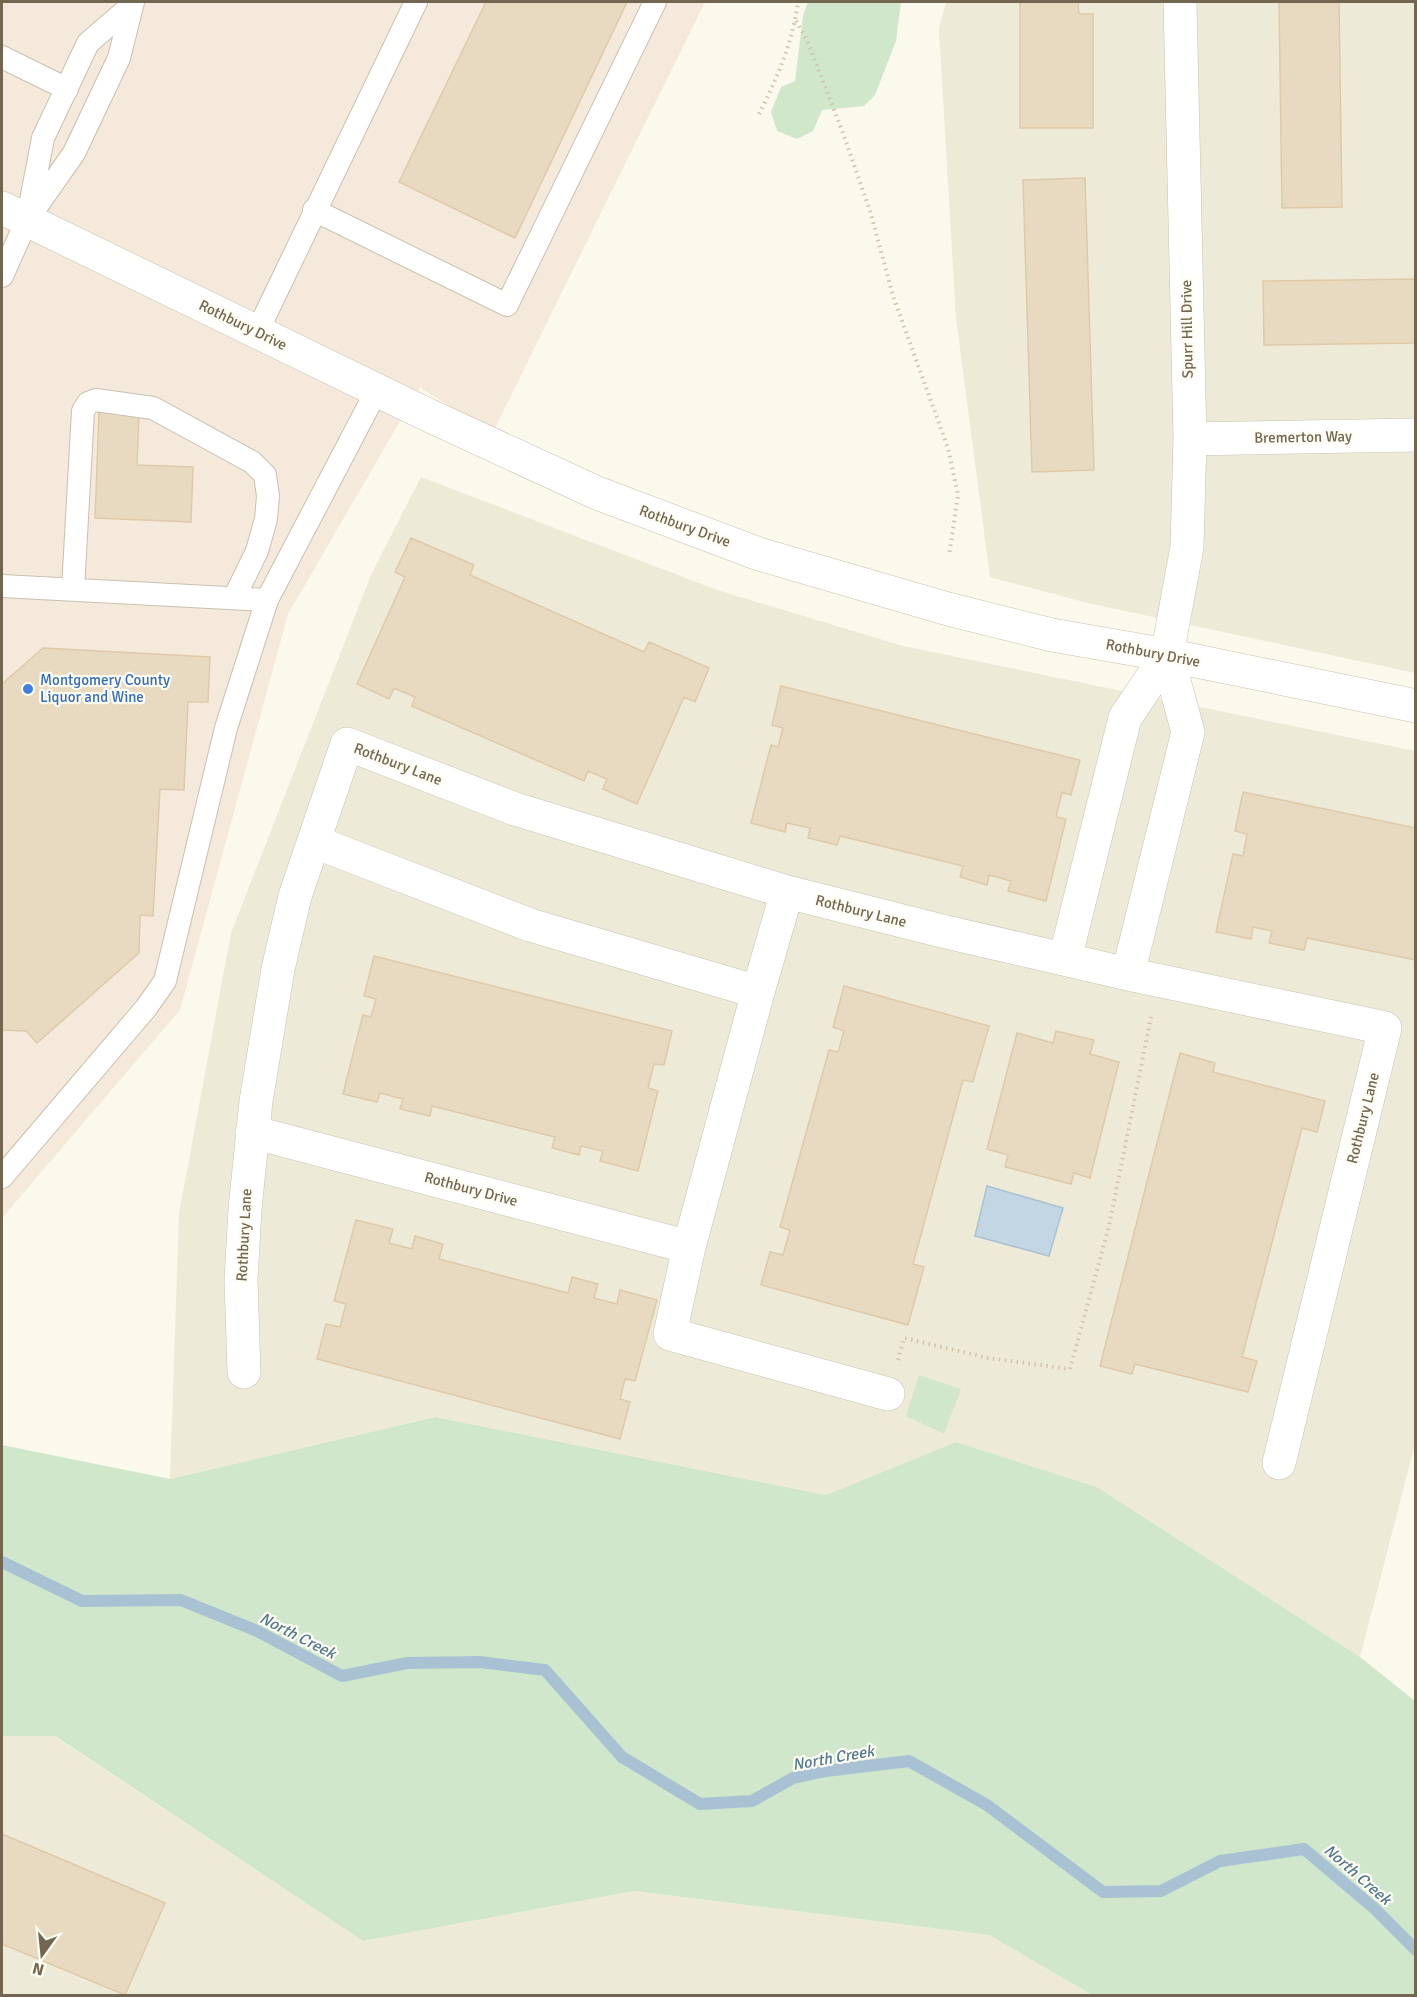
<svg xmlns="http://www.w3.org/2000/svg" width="1417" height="1997" viewBox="0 0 1417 1997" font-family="Signika,sans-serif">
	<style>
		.residential { fill: #eeead8 }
		.commercial { fill: #f4e9db }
		.green { fill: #d0e7cb }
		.water { fill: #c2d6e3; stroke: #a9c2d3; stroke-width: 1.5 }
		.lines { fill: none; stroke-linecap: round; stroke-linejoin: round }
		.stream { stroke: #a9c2d3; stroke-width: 12 }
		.building { fill: #e8dac1; stroke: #decaa9; stroke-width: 1.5 }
		.lane-casing { stroke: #c9c1af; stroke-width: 24 }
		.street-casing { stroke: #c9c1af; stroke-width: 34 }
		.secondary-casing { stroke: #cac0ab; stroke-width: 34 }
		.path { stroke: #d2c3a9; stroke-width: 4; stroke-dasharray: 1.5 4.5; stroke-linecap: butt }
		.lane { stroke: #fff; stroke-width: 22 }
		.street { stroke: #fff; stroke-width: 33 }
		.secondary { stroke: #fff; stroke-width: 33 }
		.shop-dot { fill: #3f7fe0; stroke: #fdfcf2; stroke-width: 2 }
		.labels { text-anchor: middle; stroke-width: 4.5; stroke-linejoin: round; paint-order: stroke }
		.street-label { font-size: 15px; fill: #736651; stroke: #fdfcf2 }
		.shop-label { font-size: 15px; fill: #366cbe; stroke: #fdfcf2; text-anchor: start }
		.water-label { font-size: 16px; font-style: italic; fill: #547891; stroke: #fdfcf2 }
	</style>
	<rect width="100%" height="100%" fill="#fbf8ec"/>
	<path class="residential" d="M946 2H1415V673L1088 603 990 577 956 318 939 29Z
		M421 477 717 590 903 646 1415 751V1444L1360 1657 1097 1487 956 1442 826 1495 435 1417 170 1479 179 1214 231 933 371 575Z
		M2 1736H54L363 1941 634 1891 989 1935 1092 1995H2Z"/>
	<path class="commercial" d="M2 2H705L492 434 420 387 288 614 180 1010 2 1218Z"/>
	<path class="green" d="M808 2H901L896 41 875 95 864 106 822 110 813 131 797 139 777 131 771 112 781 87 795 81 803 16Z
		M919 1375 961 1389 944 1434 906 1416Z
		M435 1417 826 1495 956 1442 1097 1487 1360 1657 1415 1701V1995H1092L989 1935 634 1891 363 1941 55 1736H2V1445L170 1479Z"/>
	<path class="water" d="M987 1186 1063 1208 1049 1256 975 1236Z"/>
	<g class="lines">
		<path class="stream" d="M2 1562 82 1601 181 1600 257 1631 342 1676 407 1663 480 1662 545 1670 622 1757 700 1804 752 1801 793 1778 826 1771 909 1761 987 1805 1103 1892 1161 1891 1220 1861 1304 1849 1375 1909 1416 1950"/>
	</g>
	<path class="building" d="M486 2H627L515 238 399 182Z
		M1020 2H1078L1079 14H1093V128H1020Z
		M1279 2H1339L1342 207 1282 208Z
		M1085 178 1094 470 1032 472 1023 180Z
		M1416 279V343L1264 345 1263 281Z
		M99 412 139 414 137 465 193 467 191 522 95 518Z
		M411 538 474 565 470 575 644 652 649 642 709 668 695 702 684 697 637 804 603 789 607 779 588 771 584 781 412 706 415 697 394 688 389 699 357 684 405 577 395 572Z
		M43 648 210 657 208 702H188L184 790 160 789 153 916 140 915 139 953 37 1043 26 1031 2 1030V684Z
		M781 686 1080 760 1071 795 1062 792 1056 817 1066 819 1046 901 1008 891 1011 881 989 875 987 885 960 877 963 866 840 836 837 845 808 838 810 828 787 823 785 832 751 823 771 745 778 747 783 728 772 725Z
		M1243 792 1416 828V960L1307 938 1304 950 1269 943 1272 931 1253 927 1251 939 1216 932 1233 854 1243 856 1247 834 1235 831Z
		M374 956 672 1031 664 1065 654 1064 648 1088 658 1091 638 1171 600 1161 603 1151 581 1146 579 1155 552 1148 555 1137 432 1106 430 1116 400 1109 403 1099 380 1093 377 1102 343 1094 363 1015 371 1017 376 999 364 996Z
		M844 986 989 1026 973 1082 963 1080 913 1264 924 1267 908 1325 761 1285 770 1252 783 1255 790 1230 780 1227 829 1050 838 1052 844 1031 833 1027Z
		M1056 1031 1094 1040 1090 1054 1119 1062 1090 1178 1074 1173 1071 1184 1005 1167 1008 1155 987 1149 1017 1033 1053 1043Z
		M1180 1053 1215 1063 1213 1072 1325 1101 1317 1132 1302 1128 1242 1357 1257 1361 1248 1392 1135 1364 1132 1374 1100 1366Z
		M356 1220 393 1229 389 1243 412 1249 415 1236 443 1244 439 1259 568 1293 572 1277 598 1284 594 1298 617 1304 620 1290 657 1300 635 1381 625 1379 620 1399 630 1402 620 1439 317 1359 326 1324 340 1327 346 1304 334 1301Z
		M2 1834 165 1903 125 1995 2 1944Z"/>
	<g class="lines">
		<defs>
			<path id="lane" d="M2 57 67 89
				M314 210 507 305 655 2
				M29 211 43 138 88 43 130 7
				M2 276 27 220 74 153 119 58 133 2
				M257 332 416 2
				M2 586 267 600 377 390
				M73 589 83 411 88 403 96 400 153 408 252 462 265 475 268 496 266 519 257 551 234 598
				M2 1177 146 1008 165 981 226 728 267 600"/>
			<path id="street" d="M1190 439 1416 435
				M315 842 530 925 758 992
				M787 892 758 992 689 1247 670 1334 888 1394
				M1065 959 1125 718 1167 655 1187 547 1190 439 1180 2
				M1128 974 1188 732 1167 655
				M252 1132 689 1247
				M244 1372 241 1280 245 1209 256 1101 278 969 295 896 347 744 515 809 787 892 942 931 1128 974 1385 1028 1279 1463"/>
			<path id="secondary" d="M2 208 428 415 597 493 759 554 948 609 1052 635 1167 655 1416 706"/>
		</defs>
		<use href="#lane" class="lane-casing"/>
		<use href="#street" class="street-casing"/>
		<use href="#secondary" class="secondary-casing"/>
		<path class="path" d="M796 21 807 40 843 133 871 214 893 296 948 448 958 495 949 556
			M759 114C777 79 793 41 798 2
			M898 1360 904 1338 988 1358 1070 1369 1109 1226 1151 1017"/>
		<use href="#lane" class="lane"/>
		<use href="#street" class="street"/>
		<use href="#secondary" class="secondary"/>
	</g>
	<circle class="shop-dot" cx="28" cy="689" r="6"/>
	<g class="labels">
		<g class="street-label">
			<text transform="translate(243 325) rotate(26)" y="5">Rothbury Drive</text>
			<text transform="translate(1187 329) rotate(-91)" y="5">Spurr Hill Drive</text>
			<text transform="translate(1303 437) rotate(-1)" y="5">Bremerton Way</text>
			<text transform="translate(685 526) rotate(20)" y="5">Rothbury Drive</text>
			<text transform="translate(1153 653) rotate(11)" y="5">Rothbury Drive</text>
			<text transform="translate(398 764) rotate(21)" y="5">Rothbury Lane</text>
			<text transform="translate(861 911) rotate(14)" y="5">Rothbury Lane</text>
			<text transform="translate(1363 1118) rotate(-76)" y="5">Rothbury Lane</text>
			<text transform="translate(471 1189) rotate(15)" y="5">Rothbury Drive</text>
			<text transform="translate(244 1235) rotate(-87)" y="5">Rothbury Lane</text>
		</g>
		<g class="shop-label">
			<text x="40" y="685">Montgomery County<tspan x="40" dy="17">Liquor and Wine</tspan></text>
		</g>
		<g class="water-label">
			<text transform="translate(298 1635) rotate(27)" y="6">North Creek</text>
			<text transform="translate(833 1757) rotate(-10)" y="6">North Creek</text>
			<text transform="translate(1358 1874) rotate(41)" y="6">North Creek</text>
		</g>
	</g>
	<rect width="1417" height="1997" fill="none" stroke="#736651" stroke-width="6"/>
	<g transform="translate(42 1955) rotate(195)" stroke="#fdfcf2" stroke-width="4.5" paint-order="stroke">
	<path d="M0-4.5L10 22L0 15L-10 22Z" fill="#736651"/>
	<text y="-9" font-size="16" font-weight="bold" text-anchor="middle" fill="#736651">N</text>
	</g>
</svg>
